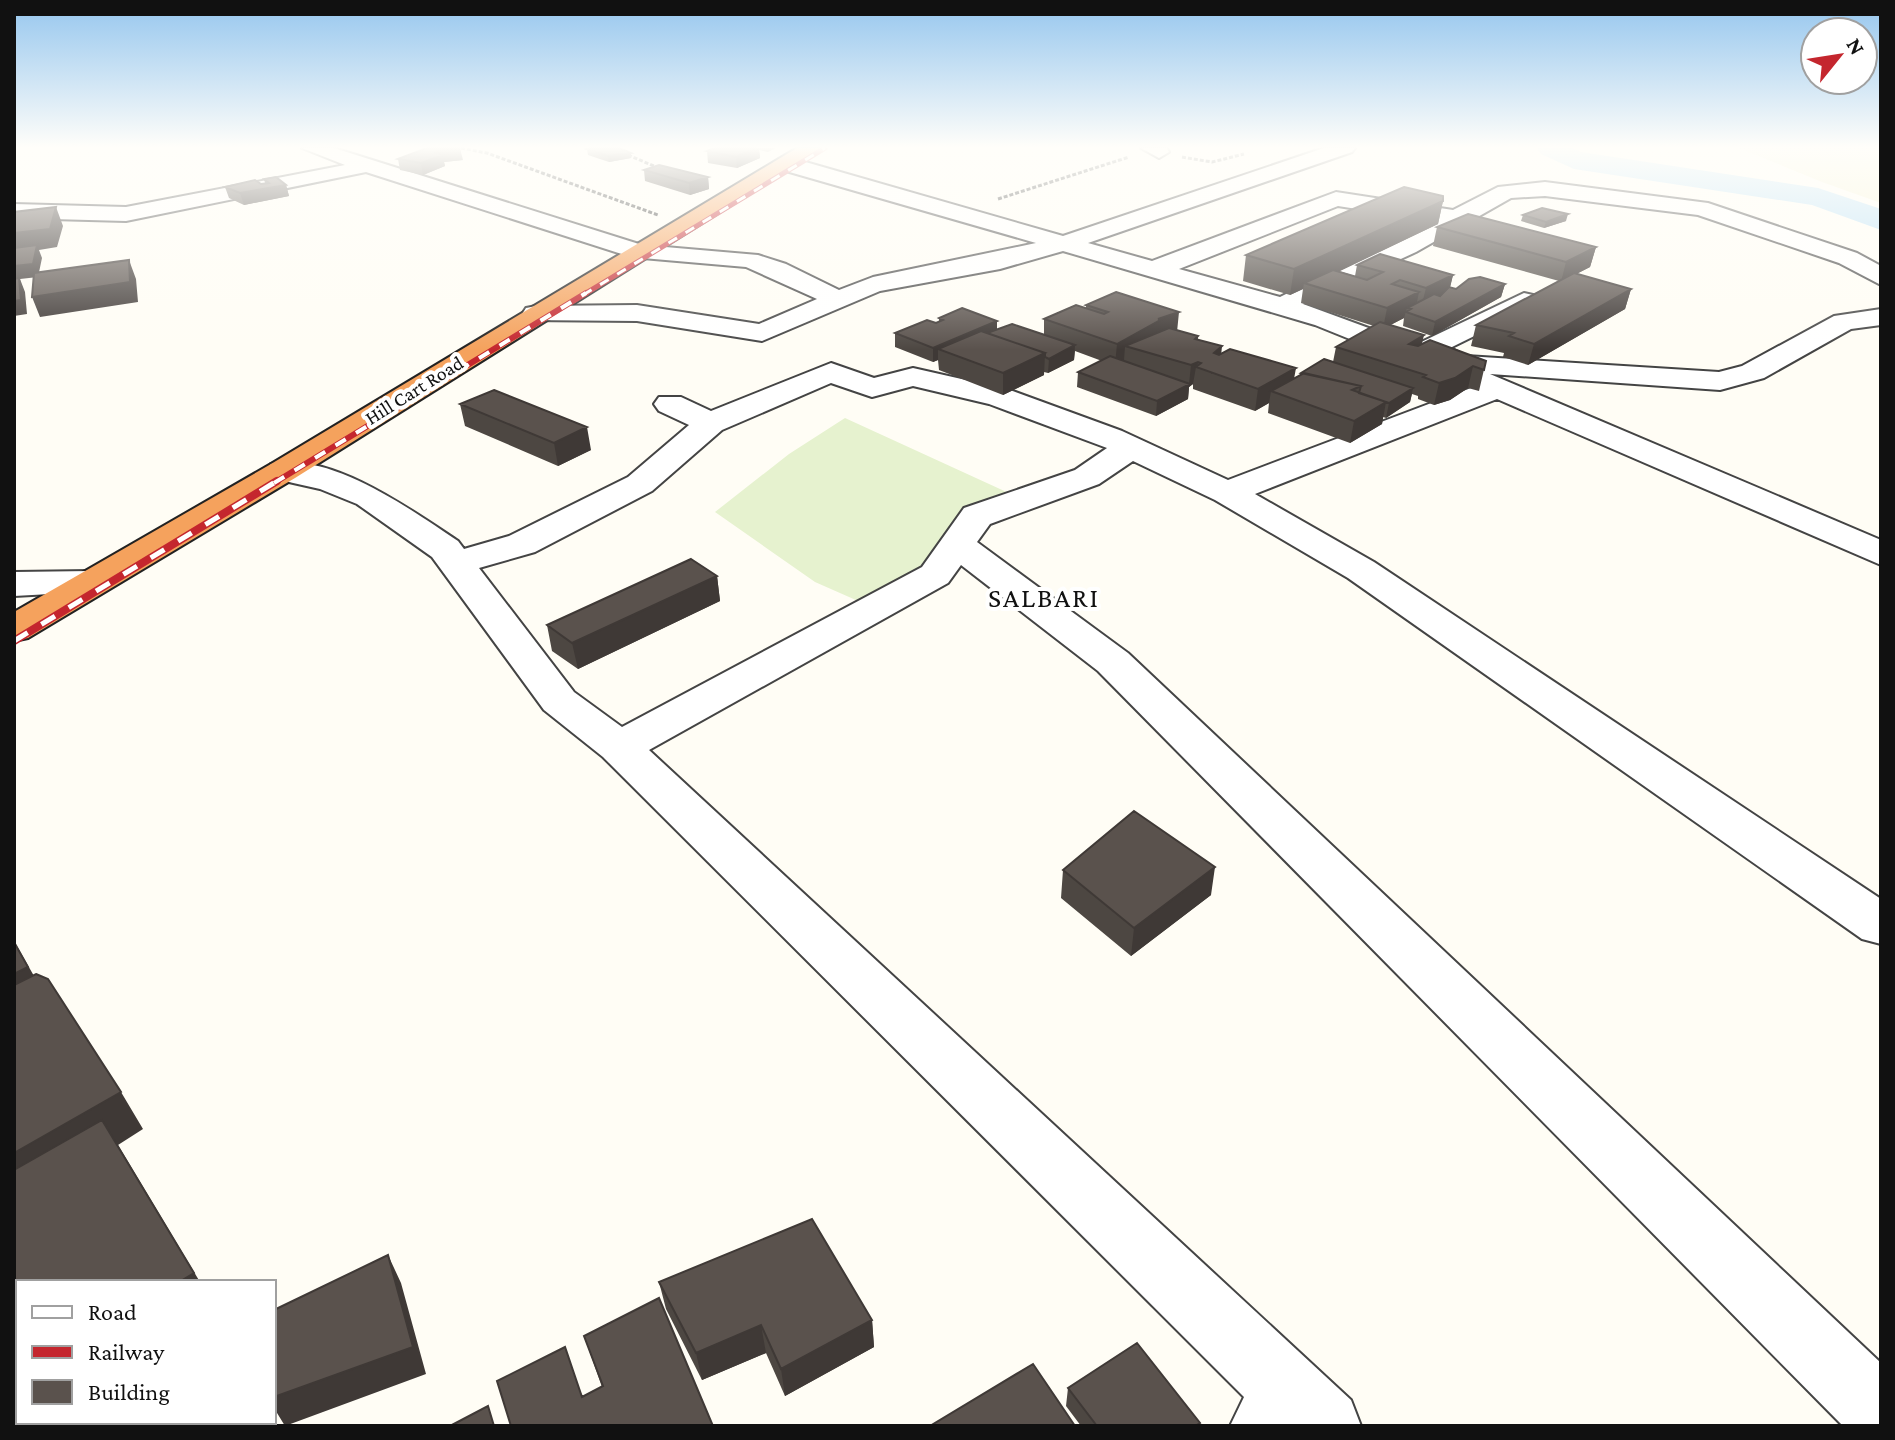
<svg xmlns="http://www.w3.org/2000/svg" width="1895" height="1440" viewBox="0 0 1895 1440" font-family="'Crimson Pro',serif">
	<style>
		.farmland { fill: #f6f3d4 }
		.pitch { fill: #e6f2cf }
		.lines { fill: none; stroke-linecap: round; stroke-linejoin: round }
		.river { fill: #b9e0f7; fill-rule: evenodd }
		.minor-casing { stroke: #444; stroke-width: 4 }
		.highway-casing { stroke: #222; stroke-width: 4 }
		.path { stroke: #333; stroke-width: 3; stroke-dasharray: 4 2; stroke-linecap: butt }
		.minor { fill: #fff; fill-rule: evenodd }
		.highway { fill: #f5a25d; fill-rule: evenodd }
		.rail-far2-casing { stroke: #c4262e; stroke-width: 5 }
		.rail-far1-casing { stroke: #c4262e; stroke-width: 6 }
		.rail-casing { stroke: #c4262e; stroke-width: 8 }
		.rail-far2 { stroke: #fff; stroke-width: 3; stroke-dasharray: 10; stroke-linecap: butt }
		.rail-far1 { stroke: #fff; stroke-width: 4; stroke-dasharray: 12; stroke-linecap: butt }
		.rail { stroke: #fff; stroke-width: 5; stroke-dasharray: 16; stroke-linecap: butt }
		.wall { fill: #4d4742 }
		.shaded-wall { fill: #3f3936 }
		.building { fill: #5a524d; stroke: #3f3936; stroke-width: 2 }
		.labels { text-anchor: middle; stroke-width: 8; stroke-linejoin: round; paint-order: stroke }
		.far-street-label { font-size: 20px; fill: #111; stroke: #fff }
		.quarter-label { font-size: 28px; letter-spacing: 2px; fill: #111; stroke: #fff }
	</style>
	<rect width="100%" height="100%" fill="#fffdf5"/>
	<path class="farmland" d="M1739 148H1881V203L1822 182Z"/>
	<path class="pitch" d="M845 418 1026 501 977 516 935 575 874 608 815 582 715 512 789 454Z"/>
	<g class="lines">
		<path class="river" d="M1537 148H1573L1581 152 1818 188 1881 209V230L1812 205 1574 169 1541 154Z"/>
		<defs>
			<path id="minor" d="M302 148H334L642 245 758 255 786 264 839 290 873 277 1036 243 779 169 776 164 779 159H795L1063 236 1324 148H1355L1352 152 1088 243 1152 261 1336 192 1453 210 1498 187 1545 182 1708 203 1857 253 1881 266V285L1839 263 1698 215 1545 196 1511 198 1416 252 1303 304 1415 345 1524 293 1533 295 1537 301 1533 307 1450 348 1466 356 1719 372 1742 366 1834 316 1881 309V325L1851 329 1764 378 1720 390 1490 374 1881 540V565L1497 399 1255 494 1374 562 1881 899V944L1862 939 1348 578 1215 500 1133 461 1099 484 990 524 977 542 1128 653 1881 1363V1426H1843L1098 671 961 565 948 583 649 750 1351 1400 1361 1426H1230L1244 1397 603 757 544 710 432 557 357 504 320 489 271 478 266 471 271 464C329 450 413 511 458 541L464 549 509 536 628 477 689 425 659 411 654 404 659 397H681L711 411 831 363 874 378 913 368 1010 390 1122 431 1228 480 1471 388 1315 325 1063 251 1000 269 880 291 762 341 637 321 526 320 522 314 526 308 536 306 637 305 759 324 817 299 746 267 631 257 366 172 126 221 14 218V204L126 207 345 165ZM1338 206 1433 221 1280 297 1179 269ZM831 383 872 397 913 386 989 404 1107 448 1075 470 964 508 922 567 622 727 574 692 479 568 535 552 652 491 722 430Z
				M1141 148H1167L1169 152 1159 158Z
				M91 571 105 575 110 583 105 591 14 596V572Z"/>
			<path id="highway" d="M797 148H822L295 478 28 638 14 641V612L271 464Z"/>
		</defs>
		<use href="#minor" class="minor-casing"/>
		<use href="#highway" class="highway-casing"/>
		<path class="path" d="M461 148 487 153 658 215
			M628 155 654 166V172
			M1182 157 1212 162 1244 154
			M998 199 1129 157"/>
		<use href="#minor" class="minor"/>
		<use href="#highway" class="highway"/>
		<defs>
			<path id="rail-far2" d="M583 295 825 148"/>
			<path id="rail-far1" d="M274 483 586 293"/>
			<path id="rail" d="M14 641 277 481"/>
		</defs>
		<use href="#rail-far2" class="rail-far2-casing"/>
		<use href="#rail-far1" class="rail-far1-casing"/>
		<use href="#rail" class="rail-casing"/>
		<use href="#rail-far2" class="rail-far2"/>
		<use href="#rail-far1" class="rail-far1"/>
		<use href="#rail" class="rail"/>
	</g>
	<path class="wall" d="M715 148H776L768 152 759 150 760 158 737 168 708 163 707 151Z
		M587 149 631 158 609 162 588 155Z
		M398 159 463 160 444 162 445 166 423 175 400 170Z
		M644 170 708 177 709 189 690 195 645 181Z
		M264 179 286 185 289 196 244 205 229 198 225 187 265 183Z
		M1443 201 1438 224 1339 271 1355 276 1357 265 1453 275 1450 288 1456 289 1505 284 1501 297 1432 336 1403 326 1404 318 1390 325 1422 344 1486 361 1479 391 1468 388 1450 400 1434 405 1418 399V396L1412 394 1410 402 1386 418 1383 417 1382 424 1350 443 1268 413 1269 403 1255 411 1193 389V384L1189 387 1188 399 1156 416 1077 387 1078 372 1102 361 1075 351 1074 360 1048 373 1044 372V375L1003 395 939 370 938 360 933 362 895 347V333L936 323 939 322V318L997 329 1044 335V319L1086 308V305L1198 336V340L1221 354 1294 378 1300 375 1301 373 1333 362 1336 347 1374 326 1301 303 1303 289 1290 295 1243 281 1246 255Z
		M1523 215 1566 221 1544 228 1521 221Z
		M1437 227 1596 247 1590 267 1576 274 1631 289 1625 309 1528 365 1503 357 1504 353 1471 346 1476 325 1559 281 1433 246Z
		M460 404 591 450 558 466 465 426Z
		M717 576 720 601 578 669 552 651 547 625Z
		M1063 870 1211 895 1131 956 1061 898Z
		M659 1282 872 1320 874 1347 785 1396 766 1353 702 1380 666 1309Z
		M584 1336 713 1426 582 1397 602 1387Z
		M1068 1388 1200 1423 1199 1426H1081L1066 1406Z"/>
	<path class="shaded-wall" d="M460 148 463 160 444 162 445 166 423 175 421 163 434 152Z
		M756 148H759L760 158 737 168 736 157Z
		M631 153V158L609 162 608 156Z
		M708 177 709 189 690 195 689 183Z
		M286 185 289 196 244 205 240 193Z
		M1443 201 1438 224 1311 285 1304 283 1303 289 1290 295 1294 269Z
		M56 207 63 226 57 247 39 250 42 258 38 277 20 279 25 292 27 314 14 316V266L16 252 14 247V231Z
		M1568 214 1566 221 1544 228 1546 222Z
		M1596 247 1590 267 1561 282 1566 262Z
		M129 260 136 279 138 302 40 317 32 297Z
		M1453 275 1448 294 1421 308 1426 288Z
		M1505 284 1501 297 1432 336 1435 322Z
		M1631 289 1625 309 1528 365 1534 344Z
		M1419 292 1415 312 1407 308 1404 318 1383 329 1387 308Z
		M1179 312 1177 332 1125 346 1124 360 1115 365 1117 344 1158 319Z
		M997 321V335L938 349V360L933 362V348Z
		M1424 335 1419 356 1409 344Z
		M1075 345 1074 360 1048 373 1049 359Z
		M1222 346 1220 367 1211 374 1214 353Z
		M1045 353 1044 375 1003 395V373Z
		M1198 362 1197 368 1196 367 1193 384 1189 387 1188 399 1156 416 1157 401 1189 384 1191 365Z
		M1473 366 1468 388 1450 400 1434 405 1439 383Z
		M1296 368 1292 390 1271 391 1269 403 1255 411 1258 389Z
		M1413 388 1410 402 1386 418 1389 403Z
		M1386 402 1382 424 1350 443 1354 421Z
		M587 427 591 450 558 466 554 443Z
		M717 576 720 601 578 669 572 643Z
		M1215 867 1211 895 1131 956 1134 928Z
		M14 941 50 1004 14 1022Z
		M121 1092 143 1129 118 1145 200 1282H179L14 1206V1153Z
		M388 1255 401 1283 426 1374 285 1426 274 1408V1397Z
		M872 1320 874 1347 785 1396 781 1369Z
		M761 1325 766 1353 702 1380 696 1353Z
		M18 1386V1419L14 1414V1389Z
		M21 1422H47L41 1426H24Z"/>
	<path class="building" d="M427 148H460L434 152 443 155 421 163 398 159Z
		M590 148H619L631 153 608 156 587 149Z
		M715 148H756L736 157 707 151Z
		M659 165 708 177 689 183 644 170Z
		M276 177 286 185 240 193 225 187 255 180 261 184 269 183 264 179Z
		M1404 187 1443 196V201L1294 269 1246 255Z
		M56 207 50 229 14 233V212Z
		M1542 208 1568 214 1546 222 1523 215Z
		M1468 214 1596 247 1566 262 1437 227Z
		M37 245 33 264 14 266V248Z
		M1380 254 1453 275 1426 288 1400 280 1392 284 1419 292 1387 308 1304 283 1333 270 1367 280 1383 272 1357 265Z
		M129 260 130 282 32 297 34 273Z
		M1574 273 1631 289 1534 344 1509 336 1514 333 1476 325Z
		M1480 277 1505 284 1435 322 1406 312 1411 309 1407 308 1434 294 1440 296 1449 287 1456 289 1469 279Z
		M19 278 21 300 14 301V279Z
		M1116 292 1179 312 1158 319H1162L1117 344 1044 319 1076 305 1104 314 1108 312 1086 305Z
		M962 308 997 321 933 348 895 333 927 320 936 323 943 320 939 318Z
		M1380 322 1424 335 1409 344 1418 346 1430 340 1486 361 1484 370 1473 366 1455 378 1439 383 1423 377 1426 375 1336 347Z
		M1012 324 1075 345 1049 359 1045 357V353L987 333Z
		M1169 328 1198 336 1195 339 1222 346 1214 353 1219 355 1230 349 1296 368 1258 389 1196 367 1201 363 1198 362 1191 365 1125 346Z
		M981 331 1045 353 1003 373 938 349Z
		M1110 356 1190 384 1157 401 1078 372Z
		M1324 359 1413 388 1389 403 1359 393 1361 386 1301 373Z
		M1304 373 1361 386 1352 390 1386 402 1354 421 1271 391Z
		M494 390 587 427 554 443 460 404Z
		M691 559 717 576 572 643 547 625Z
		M1134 811 1215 867 1134 928 1063 870Z
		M14 942 28 967 14 974Z
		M36 974 48 979 121 1092 14 1153V985Z
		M102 1120 194 1273 179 1282H18V1386L14 1389V1170Z
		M812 1219 872 1320 781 1369 761 1325 696 1353 659 1282Z
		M388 1255 413 1347 274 1397V1310Z
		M659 1298 713 1426H511L497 1381 565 1347 582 1397 603 1386 584 1336Z
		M1137 1343 1200 1423 1195 1426H1097L1068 1388Z
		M1033 1364 1075 1426H930Z
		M488 1406 494 1426H450Z"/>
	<linearGradient id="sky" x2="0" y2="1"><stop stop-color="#95c6ee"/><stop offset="0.42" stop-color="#fffefa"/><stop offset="1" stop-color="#fffefa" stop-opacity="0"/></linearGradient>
	<rect width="1895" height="350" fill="url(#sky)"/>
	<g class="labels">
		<g class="far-street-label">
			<text transform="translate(414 390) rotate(-32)" y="7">Hill Cart Road</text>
		</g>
		<g class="quarter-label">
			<text x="1044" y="607">SALBARI</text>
		</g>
	</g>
	<rect width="1895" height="1440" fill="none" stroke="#111111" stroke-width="32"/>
	<rect x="16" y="1280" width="260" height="144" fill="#ffffff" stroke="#a0a0a0" stroke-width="2"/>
	<rect x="32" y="1306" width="40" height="12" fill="#ffffff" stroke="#a0a0a0" stroke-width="2"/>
	<text x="88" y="1320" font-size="24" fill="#111111">Road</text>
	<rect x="32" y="1346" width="40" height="12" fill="#c4262e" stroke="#a0a0a0" stroke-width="2"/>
	<text x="88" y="1360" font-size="24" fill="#111111">Railway</text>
	<rect x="32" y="1380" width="40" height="24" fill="#5a524d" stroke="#a0a0a0" stroke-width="2"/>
	<text x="88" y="1400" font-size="24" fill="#111111">Building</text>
	<g transform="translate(1839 56) rotate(60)"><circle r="38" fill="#ffffff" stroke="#a0a0a0" stroke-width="2"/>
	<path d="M0-6L14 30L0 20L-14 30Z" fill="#c4262e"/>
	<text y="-12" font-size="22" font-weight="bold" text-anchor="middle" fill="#111111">N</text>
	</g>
</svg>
